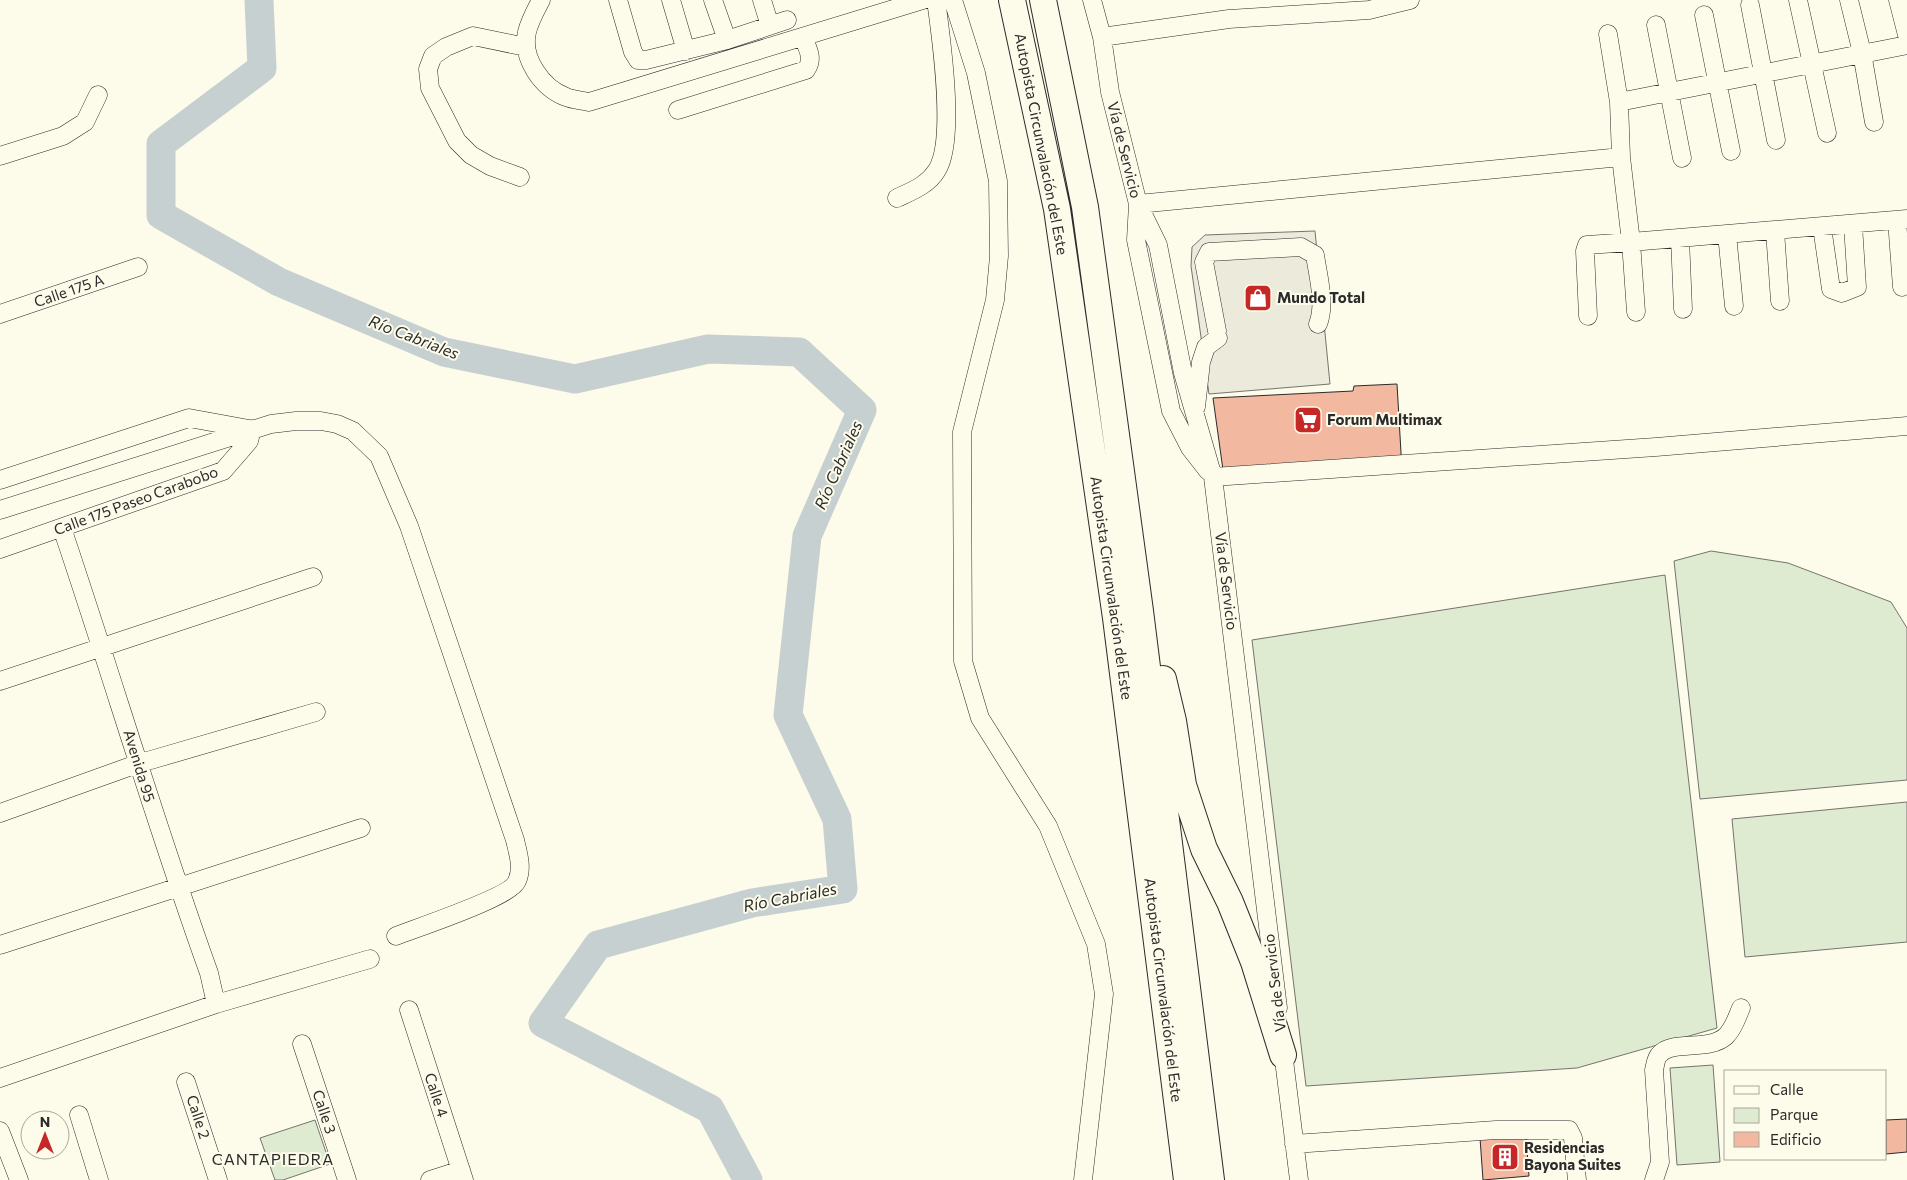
<svg xmlns="http://www.w3.org/2000/svg" width="1907" height="1180" viewBox="0 0 1907 1180" font-family="Commissioner,sans-serif">
	<style>
		.green { fill: #deebd1; stroke: #74746e }
		.parking { fill: #eceadb; stroke: #74746e }
		.lines { fill: none; stroke-linecap: round; stroke-linejoin: round }
		.river { stroke: #c7d0d0; stroke-width: 29 }
		.building { fill: #f2b8a0; stroke: #2b2b2b }
		.minor-casing { stroke: #2b2b2b; stroke-width: 19 }
		.highway-casing { stroke: #2b2b2b; stroke-width: 28 }
		.minor { stroke: #fdfbea; stroke-width: 18 }
		.highway { stroke: #fdfbea; stroke-width: 26 }
		.labels { text-anchor: middle; stroke-width: 4; stroke-linejoin: round; paint-order: stroke }
		.street-label { font-size: 15px; fill: #2b2b2b; stroke: #fdfbea }
		.poi-label { font-size: 15px; font-weight: bold; fill: #2b2b2b; stroke: #fdfbea; text-anchor: start }
		.water-label { font-size: 16px; font-style: italic; fill: #2b2b2b; stroke: #fdfbea }
		.neighbourhood-label { font-size: 16px; letter-spacing: 1px; fill: #2b2b2b; stroke: #fdfbea }
	</style>
	<rect width="100%" height="100%" fill="#fdfbea"/>
	<path class="green" d="M1711 551 1788 563 1891 602 1907 628V780L1700 799 1674 561Z
		M1665 575 1717 1028 1577 1068 1306 1086 1252 640Z
		M1907 802V942L1745 957 1732 819Z
		M1713 1065 1720 1162 1677 1165 1670 1068Z
		M315 1120 330 1164 283 1180H275L260 1138Z"/>
	<path class="parking" d="M1315 231 1330 384 1209 394 1191 266 1192 247 1205 235Z"/>
	<g class="lines">
		<path class="river" d="M259 0 262 68 161 144V215L279 282 444 352 575 379 708 349 799 352 862 410 807 536 788 715 837 819 843 889 752 903 598 945 543 1023 710 1109 748 1180"/>
	</g>
	<path class="building" d="M1397 384 1402 470H1223L1213 398 1353 391 1354 386Z
		M1907 1119V1152L1886 1154V1120Z
		M1526 1136 1529 1176 1483 1180 1480 1138Z"/>
	<g class="lines">
		<defs>
			<path id="minor" d="M541 0C536 10 530 20 527 32 521 58 542 88 566 97 573 100 581 100 589 102L923 0
				M618 0 633 52 638 60H646L727 40 787 20
				M671 0 686 51
				M713 0 727 40
				M762 0 770 26
				M953 0 976 73 998 181 999 256 995 300 962 432 963 661 980 718 1048 826 1096 944 1104 994 1083 1180
				M1092 0 1102 37 1110 92 1138 204 1136 240 1171 411 1190 448 1208 471
				M1798 0 1827 133
				M1849 0 1862 53 1874 122
				M1898 0 1907 35
				M1750 5 1776 140
				M1704 15 1731 151
				M1656 25 1682 158
				M1608 34 1619 102
				M1102 37 1229 19 1369 10 1410 0
				M1907 45 1619 102 1621 157 1631 242 1907 219
				M678 110 806 70C814 59 808 49 803 37
				M0 156 63 136 85 122 98 95
				M520 177 490 166 471 155 457 141 430 88 428 69 433 56 446 47 473 36 526 47
				M897 198C912 191 928 185 937 170 956 140 941 37 936 0
				M1138 204 1158 245 1183 373 1213 477 1278 1008
				M1138 204 1621 157
				M1897 220 1902 287
				M1822 227 1831 289 1842 293 1857 287 1853 225
				M1775 231 1780 301
				M1727 234 1734 306
				M1680 238 1683 309
				M0 314 138 267
				M1588 316 1585 251 1587 245 1631 242 1636 312
				M1217 331 1204 262 1209 252 1301 247 1315 255C1318 276 1326 304 1318 324
				M1196 407 1201 362 1206 347 1218 338
				M1213 477 1656 447 1907 426
				M0 480 189 418 249 429
				M0 510 271 424 296 421H321L337 424 353 431 379 456 409 526 515 840C518 853 523 868 517 881 511 897 416 928 396 936
				M62 528C112 676 156 826 209 973L216 1004
				M0 549 223 471 249 441 252 429
				M0 681 313 577
				M0 813 137 764 316 712
				M0 945 361 828
				M409 1010 464 1180
				M302 1044 347 1180
				M1282 1044 1299 1180
				M0 1078 216 1004 370 959
				M186 1082 218 1180
				M79 1115 99 1180
				M0 1131 19 1180
				M1294 1144 1496 1130H1569L1573 1138 1577 1180
				M430 1180 461 1170
				M1654 1180 1660 1162 1654 1070C1655 1066 1656 1058 1659 1055 1672 1039 1709 1052 1726 1036 1734 1028 1737 1017 1741 1008"/>
			<path id="highway" d="M1012 0 1057 209 1116 618 1187 1180
				M1043 0 1085 207 1140 611 1211 1180
				M1163 679 1173 721 1183 785 1204 849 1230 902 1254 962 1283 1055"/>
		</defs>
		<use href="#minor" class="minor-casing"/>
		<use href="#highway" class="highway-casing"/>
		<use href="#minor" class="minor"/>
		<use href="#highway" class="highway"/>
	</g>
	<defs>
		<symbol id="shop-square" viewBox="-11 -11 22 22"><rect x="-9" y="-9" width="18" height="18" rx="4" fill="#c62828" stroke="#fdfbea"/><path d="M-5-2.5h2.3a2.7 3.5 0 0 1 5.4 0H5L5.5 6h-11ZM-1.5-2.5h3a1.5 2.3 0 0 0-3 0Z" fill="#fff"/></symbol>
		<symbol id="supermarket-square" viewBox="-11 -11 22 22"><rect x="-9" y="-9" width="18" height="18" rx="4" fill="#c62828" stroke="#fdfbea"/><path d="M-6-5.5h2.5l.6 2H6L4.5 2H-2.5L-4.4-4H-6ZM-1.5 3.2a1.3 1.3 0 1 0 .1 0ZM3 3.2a1.3 1.3 0 1 0 .1 0Z" fill="#fff"/></symbol>
		<symbol id="building-square" viewBox="-11 -11 22 22"><rect x="-9" y="-9" width="18" height="18" rx="4" fill="#c62828" stroke="#fdfbea"/><path d="M-4-6H4V6H1V3H-1V6H-4ZM-2.5-4.3h1.7v1.8h-1.7ZM.8-4.3h1.7v1.8H.8ZM-2.5-1h1.7V.8h-1.7ZM.8-1h1.7V.8H.8Z" fill="#fff"/></symbol>
	</defs>
	<g fill-rule="evenodd">
		<use href="#shop-square" x="1242" y="282" width="32" height="32"/>
		<use href="#supermarket-square" x="1292" y="404" width="32" height="32"/>
		<use href="#building-square" x="1489" y="1141" width="32" height="32"/>
	</g>
	<g class="labels">
		<g class="street-label">
			<text transform="translate(1041 144) rotate(79)" y="5">Autopista Circunvalación del Este</text>
			<text transform="translate(1124 150) rotate(76)" y="5">Vía de Servicio</text>
			<text transform="translate(69 291) rotate(-19)" y="5">Calle 175 A</text>
			<text transform="translate(136 501) rotate(-20)" y="5">Calle 175 Paseo Carabobo</text>
			<text transform="translate(1226 581) rotate(83)" y="5">Vía de Servicio</text>
			<text transform="translate(1111 588) rotate(82)" y="5">Autopista Circunvalación del Este</text>
			<text transform="translate(139 766) rotate(73)" y="5">Avenida 95</text>
			<text transform="translate(1275 983) rotate(-97)" y="5">Vía de Servicio</text>
			<text transform="translate(1163 990) rotate(83)" y="5">Autopista Circunvalación del Este</text>
			<text transform="translate(436 1095) rotate(72)" y="5">Calle 4</text>
			<text transform="translate(324 1112) rotate(72)" y="5">Calle 3</text>
			<text transform="translate(198 1117) rotate(72)" y="5">Calle 2</text>
		</g>
		<g class="poi-label">
			<text x="1277" y="303">Mundo Total</text>
			<text x="1327" y="425">Forum Multimax</text>
			<text x="1524" y="1153">Residencias<tspan x="1524" dy="17">Bayona Suites</tspan></text>
		</g>
		<g class="water-label">
			<text transform="translate(414 337) rotate(21)" y="6">Río Cabriales</text>
			<text transform="translate(838 465) rotate(-66)" y="6">Río Cabriales</text>
			<text transform="translate(790 897) rotate(-11)" y="6">Río Cabriales</text>
		</g>
		<g class="neighbourhood-label">
			<text x="273" y="1165">CANTAPIEDRA</text>
		</g>
	</g>
	<rect x="1724" y="1070" width="162" height="90" fill="#fdfbea" stroke="#a9a89e"/>
	<rect x="1734" y="1086" width="25" height="8" fill="#fdfbea" stroke="#a9a89e"/>
	<text x="1770" y="1095" font-size="15" fill="#2b2b2b">Calle</text>
	<rect x="1734" y="1108" width="25" height="15" fill="#deebd1" stroke="#a9a89e"/>
	<text x="1770" y="1120" font-size="15" fill="#2b2b2b">Parque</text>
	<rect x="1734" y="1132" width="25" height="15" fill="#f2b8a0" stroke="#a9a89e"/>
	<text x="1770" y="1145" font-size="15" fill="#2b2b2b">Edificio</text>
	<g transform="translate(45 1135)"><circle r="24" fill="#fdfbea" stroke="#a9a89e"/>
	<path d="M0-4L9 19L0 12L-9 19Z" fill="#c62828"/>
	<text y="-8" font-size="14" font-weight="bold" text-anchor="middle" fill="#2b2b2b">N</text>
	</g>
</svg>
